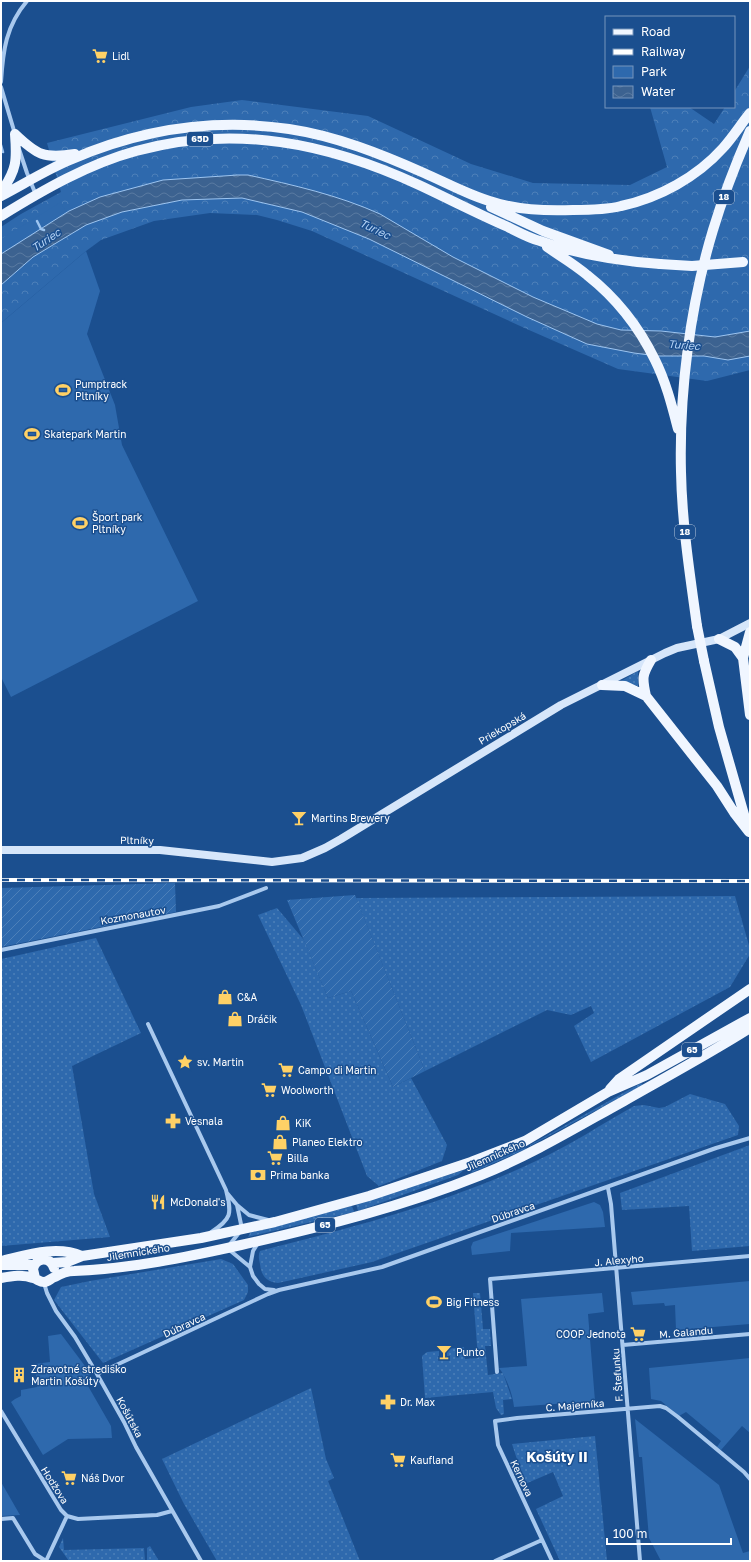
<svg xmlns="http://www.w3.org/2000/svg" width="751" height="1562" viewBox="0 0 751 1562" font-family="'Golos Text',sans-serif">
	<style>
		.grass { fill: url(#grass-dots) }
		.forest { fill: url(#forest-crowns) }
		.park { fill: #2e69ad }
		.garden { fill: url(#garden-furrows) }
		.water { fill: url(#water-waves); stroke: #9cc4f0 }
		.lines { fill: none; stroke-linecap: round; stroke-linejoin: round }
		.stream { stroke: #9cc4f0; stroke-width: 2.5 }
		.street { stroke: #a9c9ee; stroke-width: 4 }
		.secondary { stroke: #d6e6fa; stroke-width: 8 }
		.primary { stroke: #f0f6ff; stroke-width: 10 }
		.rail-casing { stroke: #fff; stroke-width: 4 }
		.rail { stroke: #1b4f8f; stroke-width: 2.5; stroke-dasharray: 8; stroke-linecap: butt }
		.primary-bridge { stroke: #f0f6ff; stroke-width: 10 }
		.labels { text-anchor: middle; stroke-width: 3; stroke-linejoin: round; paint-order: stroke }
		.shield { fill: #1b4f8f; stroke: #bbcadd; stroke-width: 1 }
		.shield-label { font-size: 9px; font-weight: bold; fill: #fff }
		.poi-label { font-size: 10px; fill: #fff; stroke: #1b4f8f; text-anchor: start }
		.street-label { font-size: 10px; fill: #fff; stroke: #1b4f8f }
		.water-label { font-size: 11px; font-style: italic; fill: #b5d3f5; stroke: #1b4f8f }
		.district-label { font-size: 14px; font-weight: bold; fill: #fff; stroke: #1b4f8f }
	</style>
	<defs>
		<pattern id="grass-dots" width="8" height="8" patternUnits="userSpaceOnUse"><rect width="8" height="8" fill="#2e69ad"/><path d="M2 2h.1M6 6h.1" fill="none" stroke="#4d80b9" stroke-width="1.8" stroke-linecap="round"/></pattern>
		<pattern id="forest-crowns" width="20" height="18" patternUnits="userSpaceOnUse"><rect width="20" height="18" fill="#2e69ad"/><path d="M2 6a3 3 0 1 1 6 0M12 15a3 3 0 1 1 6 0" fill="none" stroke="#4d80b9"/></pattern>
		<pattern id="garden-furrows" width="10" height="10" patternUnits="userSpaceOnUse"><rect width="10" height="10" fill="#2e69ad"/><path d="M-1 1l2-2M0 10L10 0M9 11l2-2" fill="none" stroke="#4d80b9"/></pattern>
		<pattern id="water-waves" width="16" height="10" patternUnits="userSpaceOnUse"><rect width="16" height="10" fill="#3c6290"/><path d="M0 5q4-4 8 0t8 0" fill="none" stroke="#597aa1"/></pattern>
	</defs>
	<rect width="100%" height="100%" fill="#1b4f8f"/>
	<path class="grass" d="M638 671V686L621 681Z
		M735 896 750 949V954L730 987 591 1062 574 1026 594 1013 591 1006 571 1015 547 1010 425 1071 356 898Z
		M277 908 304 940 328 998 351 991 393 1087 411 1078 447 1145 442 1161 379 1186 367 1176 301 1005 258 915Z
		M96 938 141 1033 72 1066 94 1194 110 1237 1 1246V959Z
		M641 1083 643 1085 530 1146V1145Z
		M690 1094 725 1104 739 1126 738 1135 372 1262 278 1283C266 1282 261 1275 260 1264 259 1259 258 1255 260 1251 354 1227 448 1203 536 1161 569 1146 602 1124 634 1106L644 1105 659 1108 665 1107Z
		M750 1145V1246L692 1251 689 1206 622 1210 620 1193Z
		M525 1147 526 1149 471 1173 474 1167Z
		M464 1170 458 1175 358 1211 356 1204Z
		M352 1206 354 1212 248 1237 251 1231Z
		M221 1259 233 1264 248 1285V1292L244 1300 103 1363 54 1300 61 1287 90 1281Z
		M473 1293H480L483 1329H490L491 1346H485L488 1375 503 1373 512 1399 503 1400 504 1414 501 1415 496 1408 493 1392 425 1398 422 1356 427 1352 439 1351V1356H447V1349L464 1347 465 1359 478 1358Z
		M311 1388 326 1459 334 1478 328 1481 360 1561H217L184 1504 162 1459Z
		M595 1436 607 1561H560L536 1509 563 1496 553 1472 525 1484 512 1444Z
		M63 1538 64 1550 144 1548 145 1561H69L59 1547Z
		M150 1546 159 1561H147V1548Z"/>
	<path class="forest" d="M750 66V370L707 381 618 369 529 330 312 231 277 220 257 215 210 213 154 221 101 240 86 251 1 323V227L21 214 61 192 47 143 191 107 242 100 368 116 471 164 533 183 630 185 667 167 650 107H689L714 124 725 107H734V92Z"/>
	<path class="park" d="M61 202 66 213 1 254V239Z
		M86 251 100 291 87 334 115 405 122 445 198 601 11 697 1 677V323Z
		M594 1202 600 1205 603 1212 605 1227 511 1233 510 1251 472 1255 471 1247 473 1242Z
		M750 1281V1324L676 1330 675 1305 665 1306 664 1303 633 1305 631 1292Z
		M602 1293 604 1312 588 1314 595 1401 514 1407C513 1396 507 1378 499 1368L527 1366 521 1299Z
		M61 1334 91 1374 84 1379 111 1426 112 1438 68 1439 43 1455 11 1402 15 1399 21 1396V1390L37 1387 35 1364 50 1362 48 1336Z
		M750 1358V1433L742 1426 721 1450 717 1447 721 1441 686 1412 679 1416 661 1401 651 1399 649 1368Z
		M635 1419 719 1485 743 1553 750 1551V1561H661L649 1538 642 1457H639Z
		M582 1445 589 1446 592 1452 589 1468C582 1472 569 1470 568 1460 568 1456 571 1452 574 1448Z
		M1 1482 20 1515 1 1516Z"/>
	<path class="garden" d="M175 883 176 912 1 947V888Z
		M355 895 425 1071 393 1087 351 991 328 998 287 900Z"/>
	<path class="water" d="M238 175H248C293 185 338 195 380 214L453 257 533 297 597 324 621 330 661 331 715 337 750 331V356L728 360 704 356H657L634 353 587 344 527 317 369 239 302 212 242 198 182 200 122 212 86 225 33 257 1 285V254L69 211 100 197 163 180Z"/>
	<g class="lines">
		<path class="stream" d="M1 145 3 152
			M37 221 41 229 44 230"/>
		<path class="street" d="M1 82C3 50 6 26 27 1
			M1 87 15 134
			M19 149 27 173 36 195
			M1 950 219 906 266 888
			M148 1024 226 1190C232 1214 232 1219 210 1233
			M608 1188 611 1204 640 1561
			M227 1193 237 1205 249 1215 268 1220
			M237 1205 242 1229 227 1248 250 1267 253 1276 259 1284 265 1289 274 1290
			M250 1267 253 1251 258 1243
			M44 1283 47 1293 56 1311 75 1337 97 1374 124 1422 136 1447 201 1561
			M623 1345 750 1334
			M497 1372 490 1279 750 1256
			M97 1374 268 1294 279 1290 382 1267 716 1148 750 1138
			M1 1411 61 1510 67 1516 78 1519 157 1515 172 1511
			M1 1519 13 1518 35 1554 46 1561
			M46 1561 67 1516
			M495 1561 542 1540
			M552 1561 498 1445 495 1421 517 1418 660 1406 666 1408 678 1417 744 1472 750 1479"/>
		<path class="secondary" d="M1 850H160L272 862 302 858 325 848 341 839 561 705 665 653 677 648 719 639 750 623"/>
		<path class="primary" d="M15 134C37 155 44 159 75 154
			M1 192C17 170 17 160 15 134
			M1 196C24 184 46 170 70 160 139 130 214 118 289 129 336 136 381 154 424 173 449 184 474 198 500 204 523 210 549 211 573 210 589 210 606 210 621 206 659 198 697 177 723 148 733 137 741 124 750 113
			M491 207 543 231 609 255
			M1 216C43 190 88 164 136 151 235 124 328 143 419 185 449 199 478 214 508 227 518 232 529 238 540 241 579 255 619 261 660 264
			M547 247C560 256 574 264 587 275 615 297 639 327 655 360 666 382 672 406 678 429
			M697 626C690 575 682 524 681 472 679 393 690 306 713 230 723 197 736 163 750 131
			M750 632 743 658 750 715
			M719 639 735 647 743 658
			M651 660C642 675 642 678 646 696L717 786 735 814 749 832
			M704 661 719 727 747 825
			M602 685 625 686 646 696
			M610 1089 619 1079 750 989
			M1 1261C27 1255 56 1245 82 1256
			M52 1263 67 1262 82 1256 201 1238 275 1222 369 1196 471 1162 525 1141 608 1092 647 1075 750 1018
			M2 1265H34
			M1 1278C12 1276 23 1274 33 1278 37 1279 40 1282 44 1282 48 1282 51 1278 55 1277 60 1274 68 1271 74 1271 130 1269 187 1257 241 1245 322 1227 404 1206 481 1175 531 1155 577 1127 624 1101 666 1077 709 1054 750 1028
			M35 1278 33 1269C36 1257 50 1256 54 1268"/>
		<defs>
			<path id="rail" d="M1 880 750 881"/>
		</defs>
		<use href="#rail" class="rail-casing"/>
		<use href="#rail" class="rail"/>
		<path class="primary-bridge" d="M660 264 692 266 743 262
			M697 626 704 661"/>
	</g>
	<defs>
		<symbol id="supermarket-bare" viewBox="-9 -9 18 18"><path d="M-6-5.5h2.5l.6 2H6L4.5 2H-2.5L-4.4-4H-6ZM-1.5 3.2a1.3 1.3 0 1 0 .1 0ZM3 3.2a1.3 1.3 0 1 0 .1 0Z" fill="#ffd166" stroke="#1b4f8f" stroke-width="2.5" paint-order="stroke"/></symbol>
		<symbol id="stadium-bare" viewBox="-9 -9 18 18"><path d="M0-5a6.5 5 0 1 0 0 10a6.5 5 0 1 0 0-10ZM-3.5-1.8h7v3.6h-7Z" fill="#ffd166" stroke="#1b4f8f" stroke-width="2.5" paint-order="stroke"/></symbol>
		<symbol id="bar-bare" viewBox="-9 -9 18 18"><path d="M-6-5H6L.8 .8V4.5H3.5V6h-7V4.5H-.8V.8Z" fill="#ffd166" stroke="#1b4f8f" stroke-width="2.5" paint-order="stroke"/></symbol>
		<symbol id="shop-bare" viewBox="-9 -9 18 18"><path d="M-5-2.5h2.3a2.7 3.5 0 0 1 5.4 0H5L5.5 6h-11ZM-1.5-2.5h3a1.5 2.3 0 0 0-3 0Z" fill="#ffd166" stroke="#1b4f8f" stroke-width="2.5" paint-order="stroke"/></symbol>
		<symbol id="sight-bare" viewBox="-9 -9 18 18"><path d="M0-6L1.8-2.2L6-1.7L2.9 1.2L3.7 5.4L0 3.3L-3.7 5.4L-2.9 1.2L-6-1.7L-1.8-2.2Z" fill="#ffd166" stroke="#1b4f8f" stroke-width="2.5" paint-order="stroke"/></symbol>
		<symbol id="pharmacy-bare" viewBox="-9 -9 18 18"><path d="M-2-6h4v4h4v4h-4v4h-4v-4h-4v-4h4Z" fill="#ffd166" stroke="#1b4f8f" stroke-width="2.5" paint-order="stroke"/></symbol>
		<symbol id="bank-bare" viewBox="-9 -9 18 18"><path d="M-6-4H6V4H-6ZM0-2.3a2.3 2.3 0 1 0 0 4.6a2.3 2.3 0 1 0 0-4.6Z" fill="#ffd166" stroke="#1b4f8f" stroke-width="2.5" paint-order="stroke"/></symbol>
		<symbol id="restaurant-bare" viewBox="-9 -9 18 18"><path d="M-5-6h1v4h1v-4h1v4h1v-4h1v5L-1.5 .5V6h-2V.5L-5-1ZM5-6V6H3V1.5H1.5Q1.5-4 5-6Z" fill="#ffd166" stroke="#1b4f8f" stroke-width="2.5" paint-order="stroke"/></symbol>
		<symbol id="building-bare" viewBox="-9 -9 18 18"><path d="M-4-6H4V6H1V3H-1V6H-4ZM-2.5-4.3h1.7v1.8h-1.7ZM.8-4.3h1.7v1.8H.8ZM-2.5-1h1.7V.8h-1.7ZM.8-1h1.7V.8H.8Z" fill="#ffd166" stroke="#1b4f8f" stroke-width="2.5" paint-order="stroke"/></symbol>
	</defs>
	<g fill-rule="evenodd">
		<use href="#supermarket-bare" x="89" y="45" width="22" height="22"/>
		<use href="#stadium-bare" x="52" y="379" width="22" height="22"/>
		<use href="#stadium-bare" x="21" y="423" width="22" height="22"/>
		<use href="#stadium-bare" x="69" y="512" width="22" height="22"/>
		<use href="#bar-bare" x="288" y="807" width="22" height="22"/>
		<use href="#shop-bare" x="214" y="986" width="22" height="22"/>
		<use href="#shop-bare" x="224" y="1008" width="22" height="22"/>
		<use href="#sight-bare" x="174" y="1051" width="22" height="22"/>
		<use href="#supermarket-bare" x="275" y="1059" width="22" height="22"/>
		<use href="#supermarket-bare" x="258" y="1079" width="22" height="22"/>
		<use href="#pharmacy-bare" x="162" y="1110" width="22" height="22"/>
		<use href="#shop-bare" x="272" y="1112" width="22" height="22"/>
		<use href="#shop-bare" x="269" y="1131" width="22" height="22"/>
		<use href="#supermarket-bare" x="264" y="1147" width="22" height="22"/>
		<use href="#bank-bare" x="247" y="1164" width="22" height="22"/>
		<use href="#restaurant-bare" x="147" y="1191" width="22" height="22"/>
		<use href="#stadium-bare" x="423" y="1291" width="22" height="22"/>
		<use href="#supermarket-bare" x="627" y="1323" width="22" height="22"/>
		<use href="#bar-bare" x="433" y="1341" width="22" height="22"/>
		<use href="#building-bare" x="8" y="1364" width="22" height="22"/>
		<use href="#pharmacy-bare" x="377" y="1391" width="22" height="22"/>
		<use href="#supermarket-bare" x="387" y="1449" width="22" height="22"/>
		<use href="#supermarket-bare" x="58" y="1467" width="22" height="22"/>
	</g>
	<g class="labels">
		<g class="shield">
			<rect x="187" y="132" width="26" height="14" rx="3"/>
			<rect x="714" y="190" width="20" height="14" rx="3"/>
			<rect x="675" y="525" width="20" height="14" rx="3"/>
			<rect x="682" y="1043" width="20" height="14" rx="3"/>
			<rect x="315" y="1218" width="20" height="14" rx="3"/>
		</g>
		<g class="shield-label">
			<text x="200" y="142">65D</text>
			<text x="724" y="200">18</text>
			<text x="685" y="535">18</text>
			<text x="692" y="1053">65</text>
			<text x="325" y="1228">65</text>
		</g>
		<g class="poi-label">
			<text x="112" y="60">Lidl</text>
			<text x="75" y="388">Pumptrack<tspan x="75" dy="12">Pltníky</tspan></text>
			<text x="44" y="438">Skatepark Martin</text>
			<text x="92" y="521">Šport park<tspan x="92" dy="12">Pltníky</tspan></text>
			<text x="311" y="822">Martins Brewery</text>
			<text x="237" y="1001">C&amp;A</text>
			<text x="247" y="1023">Dráčik</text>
			<text x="197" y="1066">sv. Martin</text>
			<text x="298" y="1074">Campo di Martin</text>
			<text x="281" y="1094">Woolworth</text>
			<text x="185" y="1125">Vesnala</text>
			<text x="295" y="1127">KiK</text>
			<text x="292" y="1146">Planeo Elektro</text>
			<text x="287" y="1162">Billa</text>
			<text x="270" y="1179">Prima banka</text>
			<text x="170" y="1206">McDonald's</text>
			<text x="446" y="1306">Big Fitness</text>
			<text x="626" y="1338" text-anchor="end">COOP Jednota</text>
			<text x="456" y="1356">Punto</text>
			<text x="31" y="1373">Zdravotné stredisko<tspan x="31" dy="12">Martin Košúty</tspan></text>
			<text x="400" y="1406">Dr. Max</text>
			<text x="410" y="1464">Kaufland</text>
			<text x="81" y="1482">Náš Dvor</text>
		</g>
		<g class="street-label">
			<text transform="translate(502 728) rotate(-31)" y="4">Priekopská</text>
			<text transform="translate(137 840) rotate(1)" y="4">Pltníky</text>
			<text transform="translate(133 915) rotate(-10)" y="4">Kozmonautov</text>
			<text transform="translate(495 1155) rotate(-24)" y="4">Jilemnického</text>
			<text transform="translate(513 1212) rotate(-19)" y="4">Dúbravca</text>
			<text transform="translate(138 1252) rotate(-9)" y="4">Jilemnického</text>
			<text transform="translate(619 1260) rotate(-5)" y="4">J. Alexyho</text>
			<text transform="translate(184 1325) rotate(-25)" y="4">Dúbravca</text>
			<text transform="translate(686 1332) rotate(-5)" y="4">M. Galandu</text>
			<text transform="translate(617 1375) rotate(-94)" y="4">F. Štefunku</text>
			<text transform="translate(575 1405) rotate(-5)" y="4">C. Majerníka</text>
			<text transform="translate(130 1417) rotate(62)" y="4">Košútska</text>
			<text transform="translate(522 1478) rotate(65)" y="4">Kernova</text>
			<text transform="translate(55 1485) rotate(58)" y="4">Hodžova</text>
		</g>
		<g class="water-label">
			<text transform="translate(375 229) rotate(25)" y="4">Turiec</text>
			<text transform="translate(46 240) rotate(-34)" y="4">Turiec</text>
			<text transform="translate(684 345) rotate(4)" y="4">Turiec</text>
		</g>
		<g class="district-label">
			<text x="557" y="1462">Košúty II</text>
		</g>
	</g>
	<rect width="751" height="1562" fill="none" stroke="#ffffff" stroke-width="4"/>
	<rect x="605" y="16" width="130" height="92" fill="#1b4f8f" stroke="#7695bc"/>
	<rect x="613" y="29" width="20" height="6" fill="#f0f6ff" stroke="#7695bc"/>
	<text x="641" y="36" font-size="12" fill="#ffffff">Road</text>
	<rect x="613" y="49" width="20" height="6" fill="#ffffff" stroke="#7695bc"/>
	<text x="641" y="56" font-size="12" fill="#ffffff">Railway</text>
	<rect x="613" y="66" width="20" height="12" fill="#2e69ad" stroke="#7695bc"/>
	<text x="641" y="76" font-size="12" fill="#ffffff">Park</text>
	<rect x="613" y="86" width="20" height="12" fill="url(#water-waves)" stroke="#7695bc"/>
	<text x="641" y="96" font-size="12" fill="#ffffff">Water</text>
	<path d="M607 1538v6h124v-6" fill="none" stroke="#ffffff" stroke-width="2"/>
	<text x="613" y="1538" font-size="12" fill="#ffffff" stroke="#1b4f8f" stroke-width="3" paint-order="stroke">100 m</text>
</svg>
